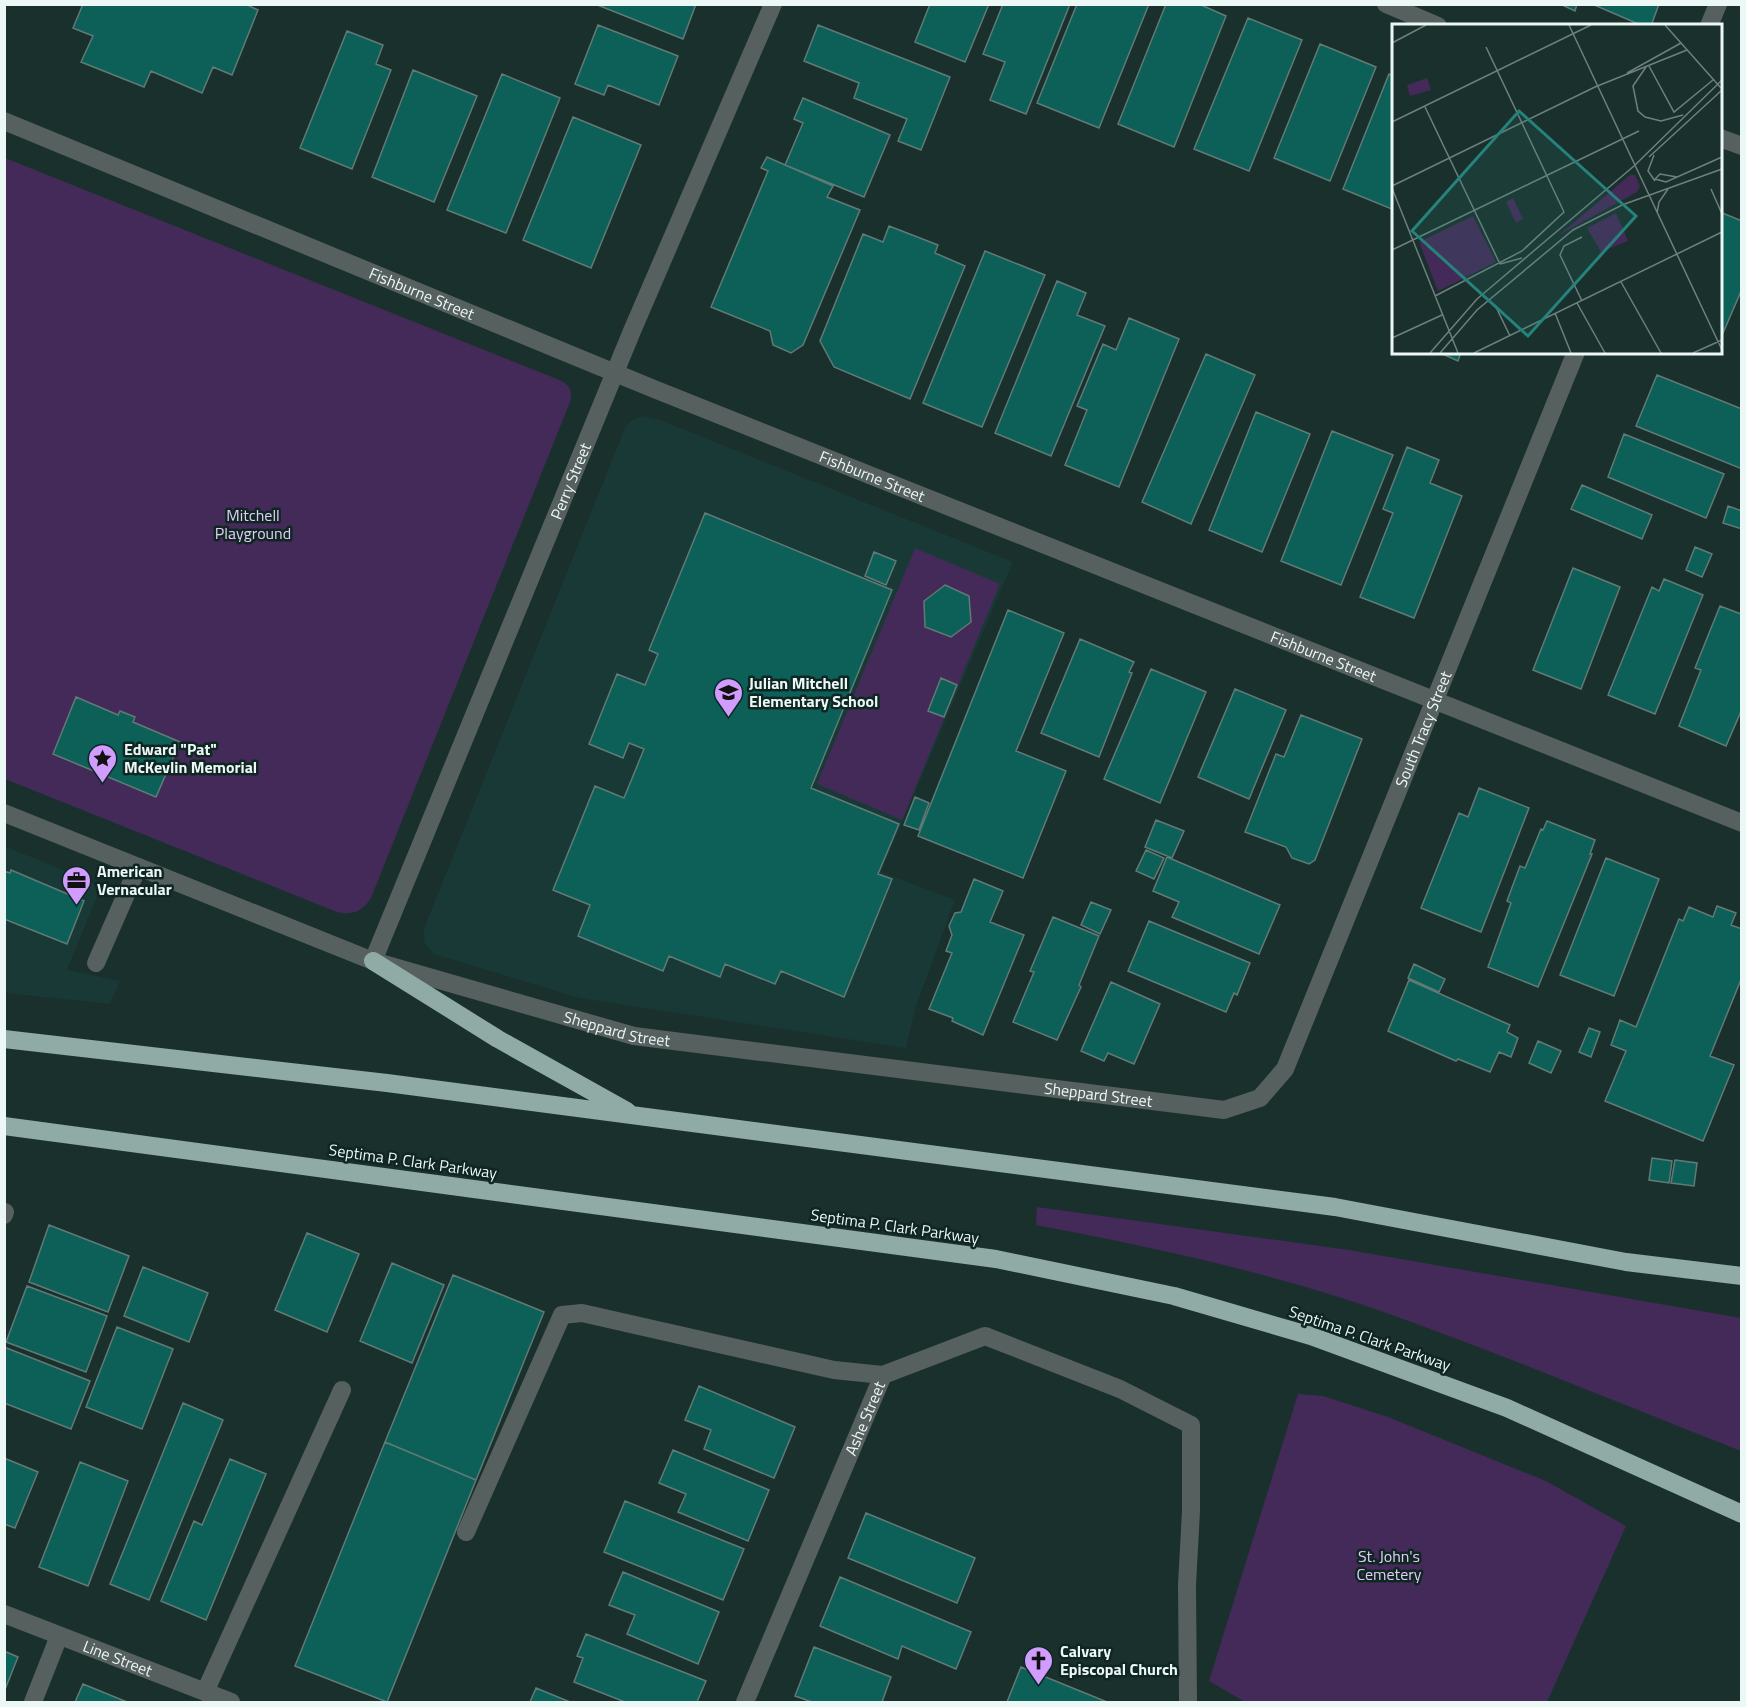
<svg xmlns="http://www.w3.org/2000/svg" width="1746" height="1707" viewBox="0 0 1746 1707" font-family="'Titillium Web',sans-serif">
	<style>
		.built { fill: #183935 }
		.green { fill: #432a58 }
		.building { fill: #0c6058; stroke: #617a76; stroke-width: 1.5 }
		.lines { fill: none; stroke-linecap: round; stroke-linejoin: round }
		.minor { stroke: #56605f; stroke-width: 18 }
		.highway { stroke: #90aaa6; stroke-width: 18 }
		.labels { text-anchor: middle; stroke-width: 5; stroke-linejoin: round; paint-order: stroke }
		.street-label { font-size: 16px; fill: #ebf8f6; stroke: #102623 }
		.park-label { font-size: 16px; fill: #e1cdf7; stroke: #102623 }
		.poi-label { font-size: 16px; font-weight: bold; fill: #ebf8f6; stroke: #102623; text-anchor: start }
		.inset-road { fill: none; stroke: #6e807d; stroke-width: 1.5 }
		.view { fill: #25837c; fill-opacity: 0.15; stroke: #25837c; stroke-width: 3 }
		.inset-edge { fill: none; stroke: #ebf8f6; stroke-width: 3 }
	</style>
	<rect width="100%" height="100%" fill="#1a302d"/>
	<path class="built" d="M642 416 660 420 1013 562 881 872 955 900 915 1009 906 1048 579 998 434 954 425 944 423 935 425 926 625 428 630 422Z
		M4 846 86 879 93 883 96 888 97 897 67 970 120 981 110 1004 5 993Z"/>
	<path class="green" d="M5 158 557 379C569 384 573 389 570 402L371 898C363 911 352 916 337 912L5 779Z
		M915 548 1000 584 902 820 817 784Z
		M1037 1207 1349 1250 1741 1318V1451C1621 1404 1502 1354 1381 1311 1269 1272 1152 1247 1036 1225Z
		M1298 1394 1323 1396 1388 1417 1546 1481 1626 1526 1547 1702H1245L1209 1681Z"/>
	<path class="building" d="M83 4H245L258 10 232 75 213 67 202 93 151 71 144 87 81 62 93 36 73 28Z
		M595 4H696L683 39Z
		M930 4H989L965 62 915 42Z
		M1003 4H1070L1026 114 990 100 1005 62 983 54Z
		M1077 4H1149L1099 128 1037 103Z
		M1166 4H1199L1226 16 1174 147 1118 124Z
		M1560 4H1577L1575 11Z
		M1592 4H1659L1651 26H1643Z
		M1248 18 1302 40 1249 171 1194 149Z
		M598 25 678 56 659 105 608 85 604 95 575 84Z
		M818 25 950 77 921 150 898 141 907 119 854 98 859 83 804 61Z
		M347 31 383 45 376 64 391 70 352 169 300 148Z
		M1320 44 1376 67 1330 181 1274 158Z
		M413 70 477 96 434 202 372 177Z
		M502 74 560 98 506 233 447 210Z
		M1389 74 1394 76V210L1343 189Z
		M803 98 890 135 864 197 785 165 803 123 794 119Z
		M573 117 641 145 591 268 523 240Z
		M767 157 833 186 827 197 860 210 803 345 791 353 773 345 770 331 711 307 768 171 761 168Z
		M1720 212 1742 221V289L1720 340Z
		M889 226 938 245 935 253 965 266 910 399 834 367 820 341 863 234 883 242Z
		M985 251 1045 275 982 427 923 403Z
		M1057 281 1086 293 1077 315 1105 326 1051 456 995 433Z
		M1129 318 1179 339 1119 487 1065 465 1087 410 1077 406 1103 344 1116 350Z
		M1438 352H1461L1458 361Z
		M1206 354 1255 375 1191 524 1142 502Z
		M1657 375 1742 409V469L1636 426Z
		M1256 412 1310 434 1262 552 1209 530Z
		M1332 431 1393 455 1341 585 1281 561Z
		M1624 434 1724 474 1706 518 1608 477Z
		M1407 447 1439 460 1430 483 1462 496 1414 618 1360 597 1393 513 1383 509Z
		M1582 485 1652 515 1642 539 1571 509Z
		M1728 506 1742 511V529L1723 523Z
		M705 513 892 590 811 788 899 824 878 874 892 879 844 997 781 971 775 984 725 964 720 977 669 956 663 971 578 936 590 905 553 890 595 786 624 798 644 749 629 743 623 758 589 744 617 674 645 685 658 654 649 650Z
		M1695 547 1712 554 1702 577 1686 570Z
		M874 552 896 561 886 585 865 576Z
		M1573 568 1620 587 1581 689 1533 670Z
		M1664 579 1703 595 1655 714 1608 695 1652 587 1659 591Z
		M945 585 969 596 971 622 951 637 925 627 924 601Z
		M1720 606 1741 614 1742 612V709L1726 746 1679 726 1701 670 1695 668Z
		M1008 610 1064 633 1016 751 1066 771 1023 878 918 836Z
		M1080 639 1134 662 1129 672 1132 673 1099 757 1041 733Z
		M1151 669 1206 692 1160 803 1104 779Z
		M941 678 957 685 944 717 928 711Z
		M1235 689 1286 710 1249 799 1198 777Z
		M76 697 118 715 120 711 135 717 133 722 180 742 156 797 53 754Z
		M1301 715 1362 739 1315 860 1309 864 1292 858 1286 847 1245 832 1276 754 1284 757Z
		M1479 788 1529 808 1481 932 1421 908 1459 813 1468 817Z
		M915 797 929 803 919 830 904 825Z
		M1156 820 1184 831 1172 858 1145 847Z
		M1547 821 1595 840 1590 854H1592L1538 987 1488 967 1511 903 1507 901 1520 866 1525 868 1541 829 1543 830Z
		M1146 850 1164 858 1154 879 1136 871Z
		M1167 857 1280 905 1259 954 1172 917 1179 902 1153 891Z
		M1606 858 1659 879 1614 996 1560 975Z
		M11 870 84 901 67 944 4 919V871L10 873Z
		M974 879 1003 891 990 922 1024 935 983 1035 952 1021 953 1018 929 1009 952 953 946 951 952 935 949 926 955 913 961 912Z
		M1091 902 1111 910 1100 934 1081 925Z
		M1717 906 1736 913 1731 925 1742 929V977L1710 1056 1734 1065 1703 1141 1605 1101 1626 1051 1611 1045 1620 1020 1636 1027 1679 919 1683 921 1689 907 1713 917Z
		M1053 917 1099 936 1079 985 1081 987 1057 1040 1013 1022 1034 972 1030 971Z
		M1149 921 1250 963 1237 995 1234 993 1226 1012 1128 971Z
		M1414 964 1445 979 1439 992 1408 978Z
		M1409 980 1510 1025 1507 1032 1518 1038 1511 1057 1499 1052 1490 1072 1458 1059 1456 1061 1388 1031Z
		M1111 982 1160 1004 1134 1064 1108 1053 1104 1061 1081 1051Z
		M1589 1028 1600 1032 1591 1057 1579 1052Z
		M1538 1041 1561 1051 1551 1073 1529 1063Z
		M1652 1158 1672 1161 1669 1183 1649 1180Z
		M1675 1160 1697 1163 1694 1186 1671 1183Z
		M49 1225 129 1256 108 1312 29 1282Z
		M307 1233 359 1254 327 1332 275 1310Z
		M392 1263 444 1285 412 1363 360 1341Z
		M143 1267 208 1293 189 1342 124 1316Z
		M453 1275 544 1312 476 1480 385 1442Z
		M27 1286 107 1316 86 1372 6 1342Z
		M117 1327 173 1349 142 1429 86 1407Z
		M4 1347 90 1381 71 1429 4 1403Z
		M699 1386 795 1427 774 1478 704 1449 711 1430 685 1420Z
		M183 1403 223 1420 149 1600 110 1584Z
		M385 1442 476 1480 387 1702 295 1666Z
		M673 1450 769 1490 748 1541 678 1512 686 1494 659 1483Z
		M4 1458 38 1472 15 1528 4 1524Z
		M230 1459 266 1474 206 1620 161 1601 194 1521 202 1525Z
		M80 1462 128 1481 88 1586 39 1567Z
		M625 1501 744 1549 723 1600 604 1552Z
		M866 1513 975 1558 957 1603 848 1558Z
		M623 1572 719 1612 698 1664 627 1634 635 1615 609 1605Z
		M840 1577 971 1632 956 1669 902 1646 898 1659 820 1626Z
		M586 1634 706 1681 697 1702H625L574 1682 583 1658 577 1656Z
		M814 1647 891 1677 882 1702H812L795 1696Z
		M4 1651 18 1657 4 1692Z
		M1021 1667 1107 1702H1007Z
		M83 1684 127 1702H75Z
		M536 1688 570 1702H530Z"/>
	<g class="lines">
		<g class="minor">
			<path d="M1386 4 1438 26"/>
			<path d="M1709 26 1718 4"/>
			<path id="s1" d="M4 121 654 389 1742 823"/>
			<path d="M1720 138 1742 146"/>
			<path id="s2" d="M4 813 373 961 634 1036 1224 1110 1260 1098 1285 1069 1576 352"/>
			<path id="s3" d="M373 961 632 331 773 4"/>
			<path d="M96 963 138 867"/>
			<path d="M4 1215 5 1212"/>
			<path d="M466 1532 562 1315 582 1313 834 1370 883 1375"/>
			<path id="s4" d="M4 1614 231 1702"/>
			<path d="M205 1692 342 1390"/>
			<path d="M33 1702 59 1636"/>
			<path id="s5" d="M745 1702 883 1375 985 1336 1120 1389 1191 1425V1511L1187 1585 1188 1702"/>
		</g>
		<path class="highway" d="M373 961 498 1039 627 1111
			M4 1039 387 1083 1335 1207 1626 1262 1742 1276
			M4 1126 996 1259 1174 1296 1311 1336 1507 1408 1742 1514"/>
	</g>
	<defs>
		<symbol id="school-pin" viewBox="-11 -11 22 30"><path d="M0 17L-7.5 6A9.5 9.5 0 1 1 7.5 6Z" fill="#d09dff" stroke="#102623"/><path d="M0-5L7-2L0 1L-7-2ZM-4 1L0 2.5L4 1V4Q0 6-4 4Z" fill="#111"/></symbol>
		<symbol id="sight-pin" viewBox="-11 -11 22 30"><path d="M0 17L-7.5 6A9.5 9.5 0 1 1 7.5 6Z" fill="#d09dff" stroke="#102623"/><path d="M0-6L1.8-2.2L6-1.7L2.9 1.2L3.7 5.4L0 3.3L-3.7 5.4L-2.9 1.2L-6-1.7L-1.8-2.2Z" fill="#111"/></symbol>
		<symbol id="office-pin" viewBox="-11 -11 22 30"><path d="M0 17L-7.5 6A9.5 9.5 0 1 1 7.5 6Z" fill="#d09dff" stroke="#102623"/><path d="M-6-3h4V-5.5h4V-3h4V5H-6ZM-1-4.5V-3h2v-1.5ZM-6 0V1H6V0Z" fill="#111"/></symbol>
		<symbol id="church-pin" viewBox="-11 -11 22 30"><path d="M0 17L-7.5 6A9.5 9.5 0 1 1 7.5 6Z" fill="#d09dff" stroke="#102623"/><path d="M-1.2-6h2.4v3.5h3.3v2.4h-3.3V6h-2.4V-.1h-3.3v-2.4h3.3Z" fill="#111"/></symbol>
	</defs>
	<g fill-rule="evenodd">
		<use href="#school-pin" x="712" y="676" width="33" height="45"/>
		<use href="#sight-pin" x="86" y="742" width="33" height="45"/>
		<use href="#office-pin" x="60" y="864" width="33" height="45"/>
		<use href="#church-pin" x="1022" y="1644" width="33" height="45"/>
	</g>
	<g class="labels">
		<g class="street-label">
			<text dy="6" stroke="none"><textPath href="#s1" startOffset="452">Fishburne Street</textPath></text>
			<text dy="6" stroke="none"><textPath href="#s1" startOffset="938">Fishburne Street</textPath></text>
			<text dy="6" stroke="none"><textPath href="#s3" startOffset="519">Perry Street</textPath></text>
			<text dy="6" stroke="none"><textPath href="#s1" startOffset="1424">Fishburne Street</textPath></text>
			<text dy="6" stroke="none"><textPath href="#s2" startOffset="1707">South Tracy Street</textPath></text>
			<text dy="6" stroke="none"><textPath href="#s2" startOffset="651">Sheppard Street</textPath></text>
			<text dy="6" stroke="none"><textPath href="#s2" startOffset="1137">Sheppard Street</textPath></text>
			<text transform="translate(413 1161) rotate(8)" y="6">Septima P. Clark Parkway</text>
			<text transform="translate(895 1226) rotate(8)" y="6">Septima P. Clark Parkway</text>
			<text transform="translate(1370 1338) rotate(19)" y="6">Septima P. Clark Parkway</text>
			<text dy="6" stroke="none"><textPath href="#s5" startOffset="308">Ashe Street</textPath></text>
			<text dy="6" stroke="none"><textPath href="#s4" startOffset="122">Line Street</textPath></text>
		</g>
		<g class="park-label">
			<text x="253" y="521">Mitchell<tspan x="253" dy="18">Playground</tspan></text>
			<text x="1389" y="1562">St. John's<tspan x="1389" dy="18">Cemetery</tspan></text>
		</g>
		<g class="poi-label">
			<text x="749" y="689">Julian Mitchell<tspan x="749" dy="18">Elementary School</tspan></text>
			<text x="124" y="755">Edward "Pat"<tspan x="124" dy="18">McKevlin Memorial</tspan></text>
			<text x="97" y="877">American<tspan x="97" dy="18">Vernacular</tspan></text>
			<text x="1060" y="1657">Calvary<tspan x="1060" dy="18">Episcopal Church</tspan></text>
		</g>
	</g>
	<g transform="translate(1392 24)">
		<rect width="330" height="330" fill="#1a302d"/>
		<path d="M35 54 39 66 18 72 15 61ZM238 151H243L248 162 245 168 167 211ZM121 174 131 195 124 199 114 178ZM224 189 236 217 209 228 195 204ZM81 192 104 238 46 267 27 218Z" fill="#432a58"/>
		<path class="inset-road" d="M177 1 330 326M273 1 329 64M0 19 34 1M257 42 282 88 321 56M254 43 241 62 246 87 253 93 269 97 291 91M235 49 289 19M33 83 108 240M0 98 199 1M262 131 256 147 263 157M257 133 330 66M285 153 268 150 263 155 274 158 330 133M0 162 203 63 295 26M0 164 66 329M319 165 330 190M265 189 267 178 276 165M0 226 247 107M108 240 130 234M229 258 269 329M43 272 130 227 172 188 94 23M190 277 168 231 172 222 190 213M185 279 213 329M103 281 118 312M163 289 179 329M0 314 50 291M38 329 85 275 242 142 330 56M48 329 85 286 181 206 230 181 330 145M82 329 330 208M301 329 330 316"/>
		<path class="view" d="M127 87 244 192 136 312 20 207Z"/>
		<rect width="330" height="330" class="inset-edge"/>
	</g>
	<rect width="1746" height="1707" fill="none" stroke="#ebf8f6" stroke-width="12"/>
</svg>
